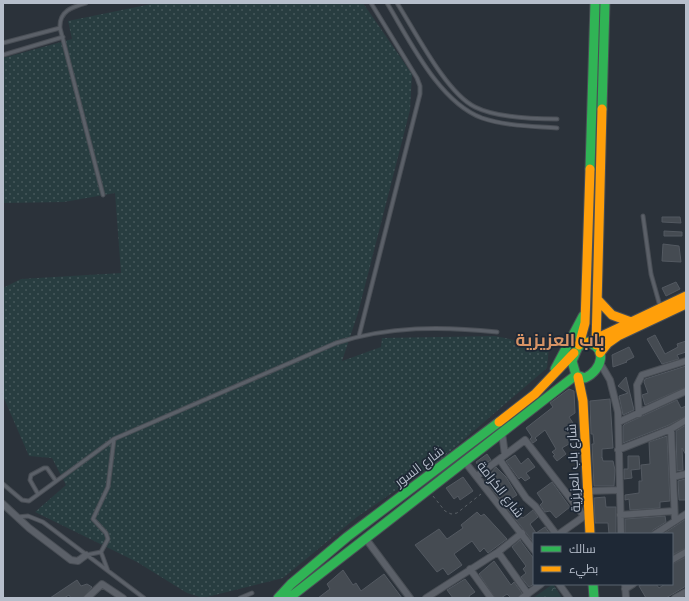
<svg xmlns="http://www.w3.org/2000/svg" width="689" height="601" viewBox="0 0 689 601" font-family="Overpass,Cairo,sans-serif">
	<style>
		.grass { fill: url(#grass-dots) }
		.park { fill: url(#park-crowns) }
		.building { fill: #454b52; stroke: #535961 }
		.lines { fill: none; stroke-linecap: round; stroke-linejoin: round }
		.lane-casing { stroke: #494e55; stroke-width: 5 }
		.street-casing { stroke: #494e55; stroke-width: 8 }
		.fast-casing { stroke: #494e55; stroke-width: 11 }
		.slow-casing { stroke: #494e55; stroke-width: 11 }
		.path { stroke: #595f65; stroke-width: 1; stroke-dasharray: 3 3; stroke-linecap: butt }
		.lane { stroke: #5b6068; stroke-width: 3 }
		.street { stroke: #5b6068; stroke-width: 6 }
		.fast { stroke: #30b455; stroke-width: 9 }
		.slow { stroke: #ff9f0a; stroke-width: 9 }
		.labels { text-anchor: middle; stroke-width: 3.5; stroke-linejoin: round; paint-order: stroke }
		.street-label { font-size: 13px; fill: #b6becb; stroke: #1e2835 }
		.district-label { font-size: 17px; font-weight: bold; fill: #d79365; stroke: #1e2835 }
	</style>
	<defs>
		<pattern id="grass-dots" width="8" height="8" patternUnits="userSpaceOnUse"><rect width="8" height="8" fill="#283d40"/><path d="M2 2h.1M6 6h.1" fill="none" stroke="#45575a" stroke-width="1.8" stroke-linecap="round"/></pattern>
		<pattern id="park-crowns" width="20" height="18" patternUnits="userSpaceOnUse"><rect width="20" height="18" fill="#283d40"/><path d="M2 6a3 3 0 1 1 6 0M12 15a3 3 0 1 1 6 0" fill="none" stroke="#45575a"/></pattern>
	</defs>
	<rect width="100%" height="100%" fill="#2b323a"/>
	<path class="grass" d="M156 3H363L412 74 410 110 358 313 342 361 381 347 382 338 495 336 549 347 547 368 439 461 357 517 283 578 203 598 187 593 137 562 35 512 66 485 52 458 29 456 3 396V288L21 279 121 273 115 193 64 202 3 203V58L72 39 68 21Z"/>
	<path class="park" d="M553 584 562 598H533Z"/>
	<path class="building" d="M662 217H680L681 223 662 222Z
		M664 231 682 232V236H664Z
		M663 244 679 246 681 262 662 261Z
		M676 282 680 289 666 296 662 288Z
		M655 335 665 354 678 347 677 344 686 341V352L677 355 679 359 662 364 647 339Z
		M629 347 634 357 626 361 627 362 613 367 612 355Z
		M686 366V387L645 405 642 395 648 393 644 382 645 379Z
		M626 377 634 410 623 415 619 396 628 393 618 386Z
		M569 389 574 391 575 413 569 417 575 426 572 428 575 433 571 436 574 441 562 448 566 454 557 461 553 456 555 455 552 452 556 449 545 430 535 438 537 440 533 443 530 439 532 437 526 428 553 407 550 403Z
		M610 399 613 448 602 449V457L601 458 602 457 603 461H613L615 470 614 486H594L592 444H594L593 434H591L590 401Z
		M677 400 681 408 686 406V416L669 425 623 443V426L625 424Z
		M686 425V455L682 448 683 470 677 471 676 431Z
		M667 436 670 501 660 502V508L630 510 629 499 625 500V495L639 493V481H642L641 465 650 464 649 442Z
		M487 454 491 460 479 467 476 462Z
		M515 455 521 464 528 458 535 467 526 473 530 478 525 481 521 477 519 479 506 461Z
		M628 456H639L640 469 631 470 632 478 624 479V469H628Z
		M496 467 506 477 517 495 509 500 521 517 523 518 533 510 538 517 530 524 536 533 545 527 550 534H534V543L485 480Z
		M463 477 473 491 460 500 458 496 454 499 446 488Z
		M685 479 686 500H679L678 481Z
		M552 482 570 507 556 518 550 511 545 512 540 505 543 502 537 493Z
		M605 497 606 507H616V534H609L608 523H595L594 498Z
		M477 512 481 516 484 514 507 539 488 553 484 548 480 552 472 541 454 554 462 565 448 575 443 568 437 572 415 545 439 529 447 539 463 528 461 525Z
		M665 516 666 522 653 530 651 534H625V519Z
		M686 519V548L672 555V534H663Z
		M520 540 534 559V584L529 587 521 577 526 573 523 569 526 566 512 547Z
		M686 557V586L666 598H646L639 586 642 584H656L659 588 665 584H672V564Z
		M494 561 511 585 514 582 522 593 517 598H511L507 594 501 598H495L479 574Z
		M343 570 353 585 356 583 361 591 384 574 402 598H318L330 589 327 584Z
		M465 579 475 592 469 596 470 598H453L447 590Z
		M77 580 81 586 87 584 92 587 83 598H71L69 595 64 598H50Z"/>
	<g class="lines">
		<defs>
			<path id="lane" d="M86 3C72 7 59 11 60 28L103 195
				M387 3C410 41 439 102 482 118 506 126 532 126 557 128
				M397 3C415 31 446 93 475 107 497 118 533 119 557 119
				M3 43 60 28
				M3 55 63 37
				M643 216 651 274 660 306
				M359 336 420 94V86L417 78 371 3
				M3 484 22 500 29 501 114 439 336 343C389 326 442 326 497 332
				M38 494 30 480 31 475 44 468H47L56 481
				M17 517 28 516 43 522 144 598
				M101 552 108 571
				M86 555 101 552 108 539 106 533 93 519 108 487 114 439
				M240 598 252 593"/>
			<path id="street" d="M600 363 610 380 618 412 621 534
				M639 414 637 385 642 375 686 361
				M619 422 686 391
				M671 429 675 521
				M502 433 505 455
				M618 450 671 429 686 420
				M500 460 526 498 535 506 556 534
				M465 462 534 550
				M477 476 525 440 584 516
				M673 477 686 474
				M588 491 620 490
				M3 504 29 528 71 560 78 561 86 555
				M620 515 674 511
				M559 534 586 515
				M655 534 686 514
				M366 539 410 598
				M498 552 528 594
				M672 560 686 552
				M470 569 491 598
				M559 584 569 598
				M625 584 626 598
				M625 589 633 584
				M87 598 102 584 123 598
				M426 598 498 552 522 533
				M522 598 541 584
				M675 598 686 592"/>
			<path id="fast" d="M602 109 605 3
				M590 169 595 3
				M586 342C609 347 602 370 585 378L576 375 572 361 578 347Z
				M555 369 583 316
				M593 584 594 598
				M278 598 291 584 347 537 499 422
				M289 598 576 375"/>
			<path id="slow" d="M598 300 612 315 631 322
				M589 342 686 296
				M579 345 585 323 590 169
				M596 345 602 109
				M600 353 608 343 618 336 686 304
				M578 377 583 401 590 534
				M499 422 535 394 574 353"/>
		</defs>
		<use href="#lane" class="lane-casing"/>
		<use href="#street" class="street-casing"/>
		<use href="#fast" class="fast-casing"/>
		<use href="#slow" class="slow-casing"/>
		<path class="path" d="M433 496 445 511 451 514 457 513 481 494"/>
		<use href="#lane" class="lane"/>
		<use href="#street" class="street"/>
		<use href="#fast" class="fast"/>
		<use href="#slow" class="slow"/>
	</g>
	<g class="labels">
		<g class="street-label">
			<text transform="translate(419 466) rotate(-37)" y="5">شارع السور</text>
			<text transform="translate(573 468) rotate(-93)" y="5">شارع باب العزيزية</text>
			<text transform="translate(501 489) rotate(52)" y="5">شارع الكرامة</text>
		</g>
		<g class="district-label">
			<text x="560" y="346">باب العزيزية</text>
		</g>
	</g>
	<rect width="689" height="601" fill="none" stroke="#b6becb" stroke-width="8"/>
	<rect x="533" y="533" width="140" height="52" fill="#1e2835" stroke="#5b6471"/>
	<rect x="541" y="546" width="20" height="6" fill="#30b455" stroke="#5b6471"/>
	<text x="569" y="553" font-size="12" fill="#b6becb">سالك</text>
	<rect x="541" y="566" width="20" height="6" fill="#ff9f0a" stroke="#5b6471"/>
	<text x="569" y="573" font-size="12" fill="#b6becb">بطيء</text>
</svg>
